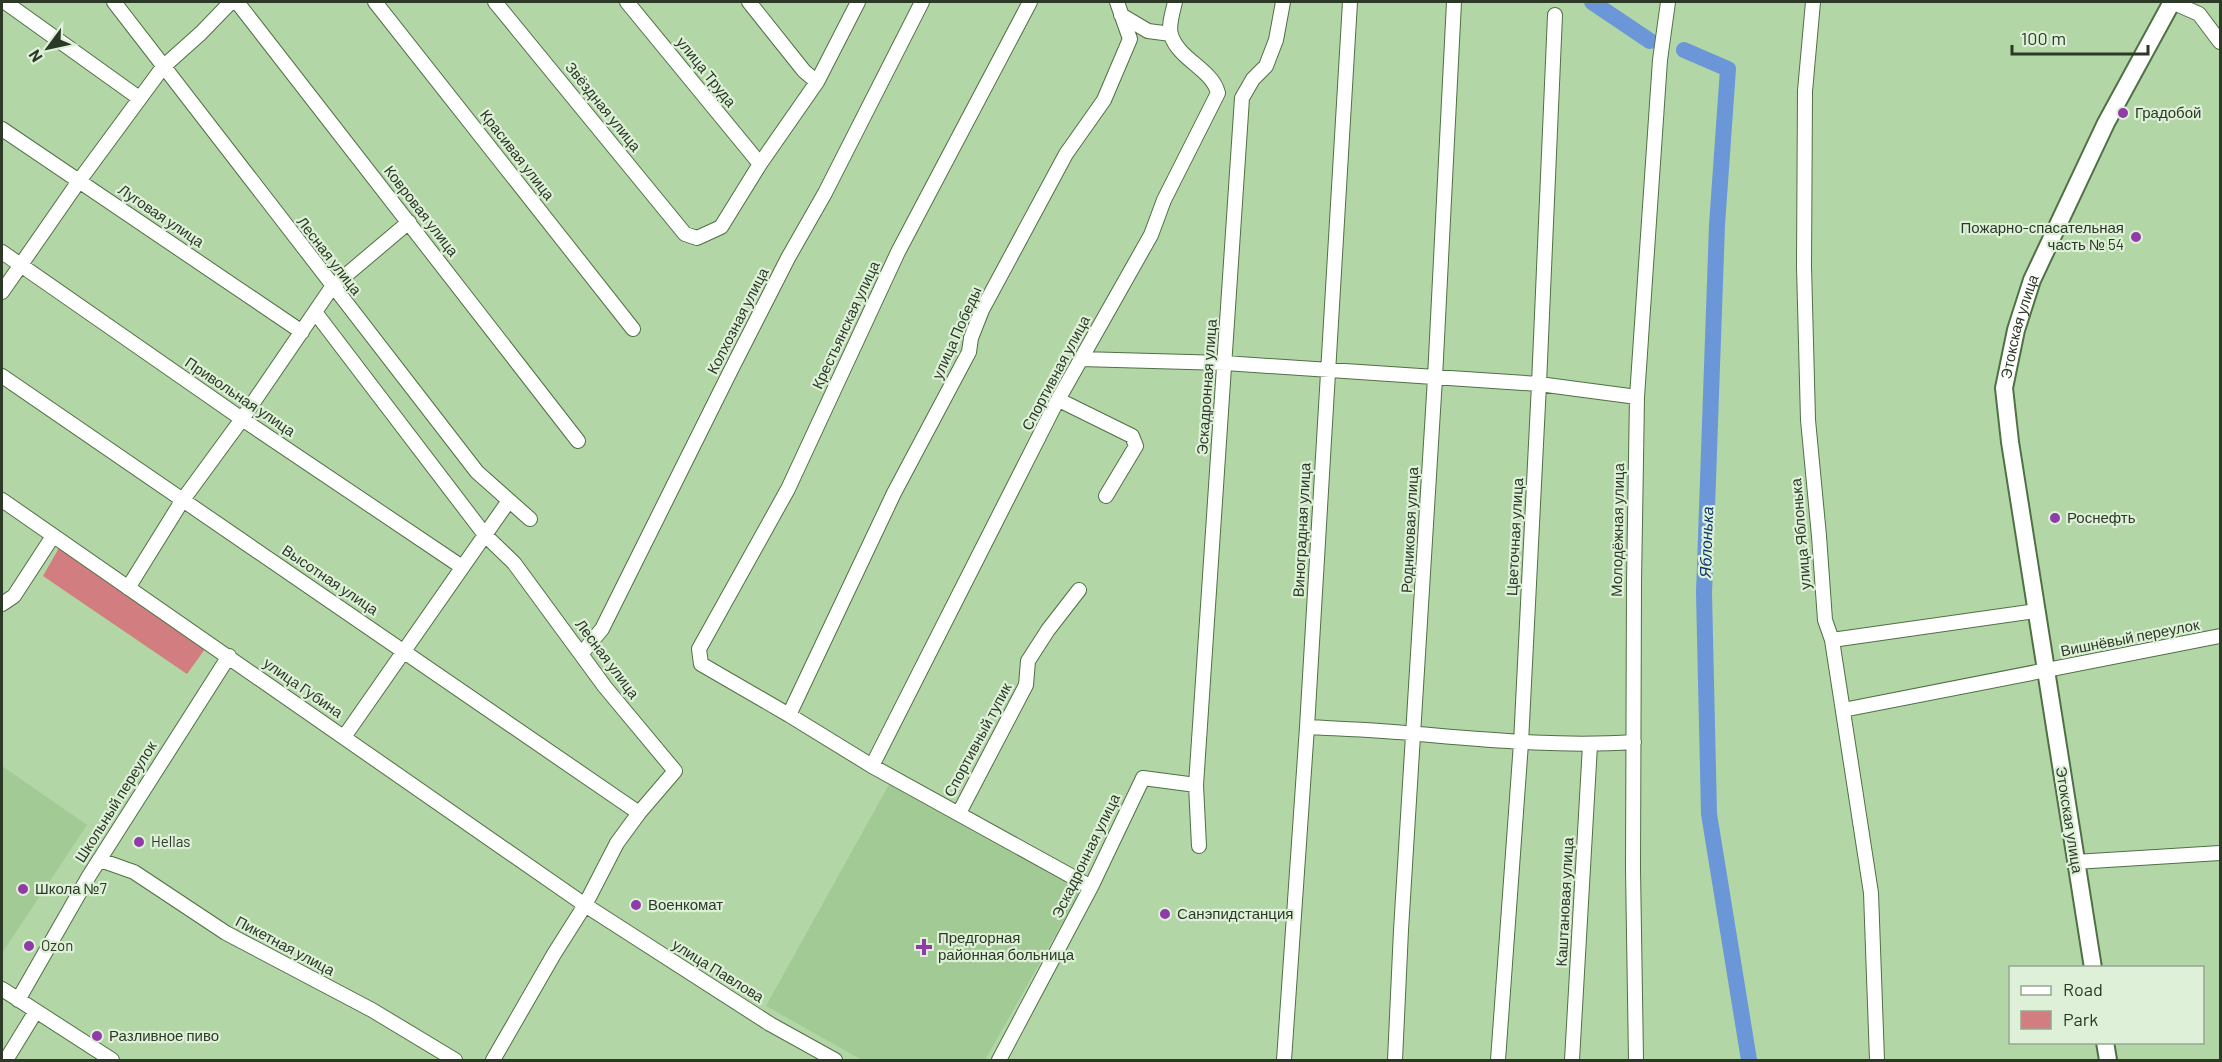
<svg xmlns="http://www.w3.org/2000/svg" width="2222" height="1062" viewBox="0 0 2222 1062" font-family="Barlow,sans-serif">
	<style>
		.built { fill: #a2ca95 }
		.green { fill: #d27d80 }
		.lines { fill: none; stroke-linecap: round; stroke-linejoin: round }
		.river { stroke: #6b97d9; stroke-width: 16 }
		.minor-casing { stroke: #507045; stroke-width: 16 }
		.major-casing { stroke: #507045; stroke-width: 20 }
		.minor { stroke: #fff; stroke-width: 14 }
		.major { stroke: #fff; stroke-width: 16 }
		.poi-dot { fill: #903ba8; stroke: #def1d8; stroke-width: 2 }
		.labels { text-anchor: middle; stroke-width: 4.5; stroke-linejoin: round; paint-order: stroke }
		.street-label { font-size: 15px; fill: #2b3926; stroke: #def1d8 }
		.poi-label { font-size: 15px; fill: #2b3926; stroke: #def1d8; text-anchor: start }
		.water-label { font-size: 16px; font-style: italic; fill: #0a346f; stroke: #def1d8 }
	</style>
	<rect width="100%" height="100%" fill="#b2d6a6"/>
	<path class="built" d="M2 766 87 825 2 953Z
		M891 781 1082 888 985 1060H862L766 1006Z"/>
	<path class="green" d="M60 546 205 649 187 674 43 576Z"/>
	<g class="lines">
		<path class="river" d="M1592 2 1650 41
			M1684 50 1728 69 1717 225 1704 593 1709 814 1749 1060"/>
		<defs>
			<path id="minor" d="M5 2 139 98
				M114 2 477 472 530 519
				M237 2 578 441
				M375 2 633 329
				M495 2 685 234 697 238 721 227 760 164 817 82 858 2
				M627 2 760 164
				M749 2 804 71 817 82
				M1030 2 898 252 788 489 699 649 701 664 789 715 872 766 1091 887
				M1813 2 1805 91 1804 266 1808 420 1819 536 1825 620 1832 640 1871 893 1877 1060
				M2172 2 2199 14 2220 42
				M1121 15 1148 31 1171 34
				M2 129 302 332
				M2 252 242 419 462 567
				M2 292 79 181 163 67 201 33 231 2
				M315 312 485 535 514 563 605 687 675 771 639 813 617 843 585 905 554 954 493 1060
				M1080 359 1225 363 1539 384 1637 397
				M2 376 639 813
				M1059 400 1132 436 1136 446 1106 496
				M2 500 585 905 770 1024 835 1060
				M128 588 182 501 242 419 332 287 409 222
				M2 604 14 596 53 536
				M1832 640 2036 611
				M582 653 602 629 731 370 788 258 825 193 922 2
				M1843 710 2220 636
				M789 715 894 493 969 352 971 338 982 310 1066 154 1104 100 1130 39 1117 2
				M1307 727C1344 729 1381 730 1418 734 1490 740 1561 747 1634 742
				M344 737 508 502
				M872 766 1055 405 1151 235 1164 200 1218 93C1212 69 1179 60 1171 35 1168 26 1173 11 1175 2
				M1196 785 1199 846
				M959 813 1026 685 1028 661 1048 630 1079 590
				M100 860 134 872 226 933 372 1010 455 1060
				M2075 862 2220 853
				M2 989 112 1060
				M18 1000 89 876 229 656
				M6 1060 36 1011
				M999 1060 1091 887 1143 778 1196 785 1242 98 1253 79 1266 66 1276 40 1283 2
				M1284 1060 1307 727 1350 2
				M1395 1060 1401 930 1435 378 1454 2
				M1498 1060 1521 743 1539 384 1555 15
				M1572 1060 1590 745
				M1636 1060 1633 869 1634 583 1637 397 1660 60 1668 2"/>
			<g id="major">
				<path id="s1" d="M2093 968 2010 442 2004 388 2016 330 2032 280 2106 123 2172 2"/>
				<path d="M2105 1042 2108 1060"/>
			</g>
		</defs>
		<use href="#minor" class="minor-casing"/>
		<use href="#major" class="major-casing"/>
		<use href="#minor" class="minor"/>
		<use href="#major" class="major"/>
	</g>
	<g class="poi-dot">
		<circle cx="2123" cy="113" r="6"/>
		<circle cx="2136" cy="237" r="6"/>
		<circle cx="2055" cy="518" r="6"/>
		<circle cx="139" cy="842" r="6"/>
		<circle cx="23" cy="889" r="6"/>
		<circle cx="636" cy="905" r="6"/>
		<circle cx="1165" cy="914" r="6"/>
		<circle cx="29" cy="946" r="6"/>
		<path d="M921 938h6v6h6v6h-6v6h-6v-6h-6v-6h6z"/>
		<circle cx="97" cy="1036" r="6"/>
	</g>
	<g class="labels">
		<g class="street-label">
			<text transform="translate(706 72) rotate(51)" y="5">улица Труда</text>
			<text transform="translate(603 107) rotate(51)" y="5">Звёздная улица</text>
			<text transform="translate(517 155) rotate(52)" y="5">Красивая улица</text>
			<text transform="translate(421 211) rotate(52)" y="5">Ковровая улица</text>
			<text transform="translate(161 216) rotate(34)" y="5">Луговая улица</text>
			<text transform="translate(329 256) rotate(52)" y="5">Лесная улица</text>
			<text transform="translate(738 321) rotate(-63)" y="5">Колхозная улица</text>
			<text transform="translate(846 325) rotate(-65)" y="5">Крестьянская улица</text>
			<text dy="5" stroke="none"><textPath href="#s1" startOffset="650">Этокская улица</textPath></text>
			<text transform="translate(957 333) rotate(-66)" y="5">улица Победы</text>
			<text transform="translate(1056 373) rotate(-62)" y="5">Спортивная улица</text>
			<text transform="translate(1207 387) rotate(-86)" y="5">Эскадронная улица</text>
			<text transform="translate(240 397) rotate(34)" y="5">Привольная улица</text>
			<text transform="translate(1302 530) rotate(-87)" y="5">Виноградная улица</text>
			<text transform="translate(1410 530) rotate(-87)" y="5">Родниковая улица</text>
			<text transform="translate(1618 530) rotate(-89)" y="5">Молодёжная улица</text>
			<text transform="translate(1801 534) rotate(-95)" y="5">улица Яблонька</text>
			<text transform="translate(1515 537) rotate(-87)" y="5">Цветочная улица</text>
			<text transform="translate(330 580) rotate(34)" y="5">Высотная улица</text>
			<text transform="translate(2130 638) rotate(-11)" y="5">Вишнёвый переулок</text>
			<text transform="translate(607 659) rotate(53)" y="5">Лесная улица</text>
			<text transform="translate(303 688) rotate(35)" y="5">улица Губина</text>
			<text transform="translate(978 740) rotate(-62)" y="5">Спортивный тупик</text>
			<text transform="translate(116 802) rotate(-58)" y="5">Школьный переулок</text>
			<text transform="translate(2069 820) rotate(81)" y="5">Этокская улица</text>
			<text transform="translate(1086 856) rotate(-64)" y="5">Эскадронная улица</text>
			<text transform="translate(1565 902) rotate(-87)" y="5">Каштановая улица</text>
			<text transform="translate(285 946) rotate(28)" y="5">Пикетная улица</text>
			<text transform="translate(718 971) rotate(32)" y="5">улица Павлова</text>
		</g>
		<g class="poi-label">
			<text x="2135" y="118">Градобой</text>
			<text x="2124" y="233" text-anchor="end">Пожарно-спасательная<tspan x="2124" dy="17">часть № 54</tspan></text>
			<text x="2067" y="523">Роснефть</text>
			<text x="151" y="847">Hellas</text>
			<text x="35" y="894">Школа №7</text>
			<text x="648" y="910">Военкомат</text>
			<text x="1177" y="919">Санэпидстанция</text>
			<text x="938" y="943">Предгорная<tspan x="938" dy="17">районная больница</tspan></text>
			<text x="41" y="951">Ozon</text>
			<text x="109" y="1041">Разливное пиво</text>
		</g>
		<g class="water-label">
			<text transform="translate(1706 542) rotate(-88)" y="6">Яблонька</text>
		</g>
	</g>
	<rect width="2222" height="1062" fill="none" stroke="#2b3926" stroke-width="6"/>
	<rect x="2009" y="966" width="195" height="78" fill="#def1d8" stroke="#96a791" stroke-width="1.5"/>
	<rect x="2021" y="986" width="30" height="9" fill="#ffffff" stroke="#96a791" stroke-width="1.5"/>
	<text x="2063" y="996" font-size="18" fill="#2b3926">Road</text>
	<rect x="2021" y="1011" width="30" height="18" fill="#d27d80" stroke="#96a791" stroke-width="1.5"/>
	<text x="2063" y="1026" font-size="18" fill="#2b3926">Park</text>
	<g transform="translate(48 48) rotate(237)" stroke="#def1d8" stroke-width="4.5" paint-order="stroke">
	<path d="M0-4.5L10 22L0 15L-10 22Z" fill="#2b3926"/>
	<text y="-9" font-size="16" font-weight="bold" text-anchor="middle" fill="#2b3926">N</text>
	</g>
	<path d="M2012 45v9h136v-9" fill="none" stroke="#2b3926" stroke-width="3"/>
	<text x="2021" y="45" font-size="18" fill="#2b3926" stroke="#def1d8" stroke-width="4.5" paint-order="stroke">100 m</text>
</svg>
